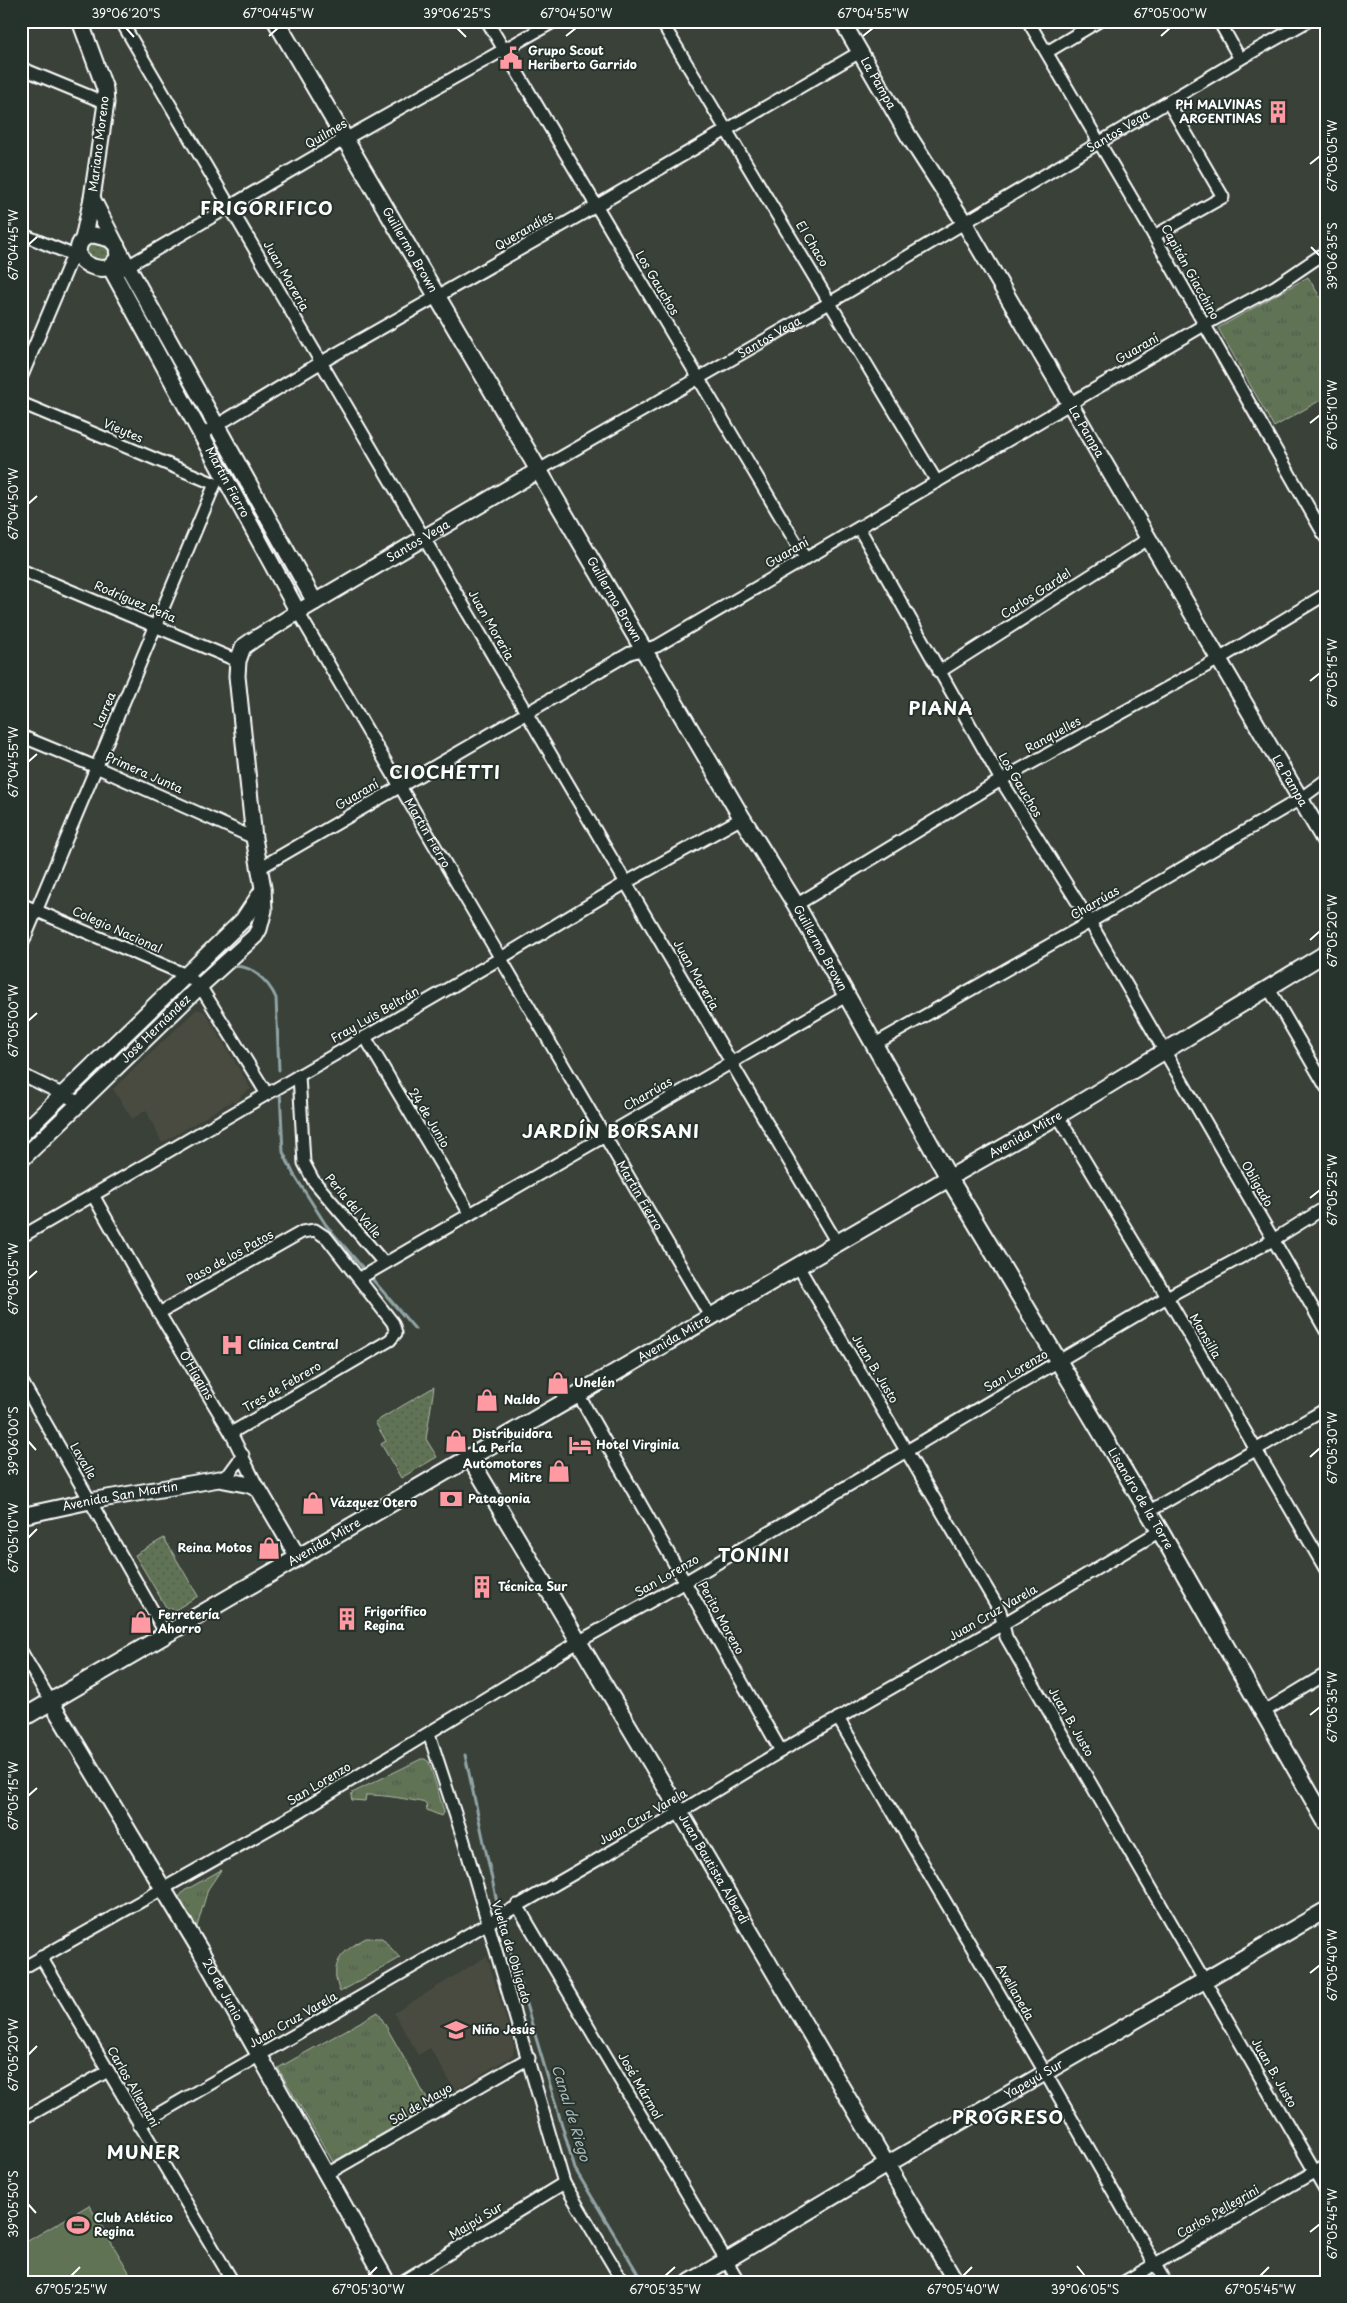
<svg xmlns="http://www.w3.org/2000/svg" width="1347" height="2303" viewBox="0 0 1347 2303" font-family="'Playpen Sans',sans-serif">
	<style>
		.built { fill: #484b3f }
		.grass { fill: url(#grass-dots); stroke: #b0b9aa }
		.park { fill: url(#park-tufts); stroke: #b0b9aa }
		.pitch { fill: #607355; stroke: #b0b9aa }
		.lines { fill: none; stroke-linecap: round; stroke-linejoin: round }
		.stream { stroke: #91a4a7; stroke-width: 3 }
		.minor-casing { stroke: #fff; stroke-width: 15 }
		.tertiary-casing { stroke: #fff; stroke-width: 19 }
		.secondary-casing { stroke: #fff; stroke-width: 20 }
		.minor { stroke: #26332d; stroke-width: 11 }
		.tertiary { stroke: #26332d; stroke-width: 15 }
		.secondary { stroke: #26332d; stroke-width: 16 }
		.ticks { fill: none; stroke: #fff; stroke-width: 2 }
		.labels { text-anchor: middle; stroke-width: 4; stroke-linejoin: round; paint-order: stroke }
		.poi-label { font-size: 12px; font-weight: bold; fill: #fff; stroke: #26332d; text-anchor: start }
		.street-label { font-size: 12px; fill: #fff; stroke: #26332d }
		.water-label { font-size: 14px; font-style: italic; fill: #acbbbd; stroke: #26332d }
		.district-label { font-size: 18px; font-weight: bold; letter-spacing: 1px; fill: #fff; stroke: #26332d }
		.neatline { fill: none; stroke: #fff; stroke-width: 2 }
		.ticks-label { font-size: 12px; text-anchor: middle; fill: #fff }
	</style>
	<defs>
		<pattern id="grass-dots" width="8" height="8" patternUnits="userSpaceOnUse" patternTransform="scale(1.25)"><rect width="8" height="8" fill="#607355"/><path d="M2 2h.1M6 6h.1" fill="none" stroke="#535a4f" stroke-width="1.8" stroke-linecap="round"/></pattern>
		<pattern id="park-tufts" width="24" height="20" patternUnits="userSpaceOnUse" patternTransform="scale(1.25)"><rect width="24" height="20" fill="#607355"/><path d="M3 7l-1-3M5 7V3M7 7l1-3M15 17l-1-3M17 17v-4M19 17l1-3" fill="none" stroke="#535a4f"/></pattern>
	</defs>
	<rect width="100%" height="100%" fill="#3a4138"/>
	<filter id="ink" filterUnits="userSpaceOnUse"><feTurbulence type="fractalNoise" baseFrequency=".02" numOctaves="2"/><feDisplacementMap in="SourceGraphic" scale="10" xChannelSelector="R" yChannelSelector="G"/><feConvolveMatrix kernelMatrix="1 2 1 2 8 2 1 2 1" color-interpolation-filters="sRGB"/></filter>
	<g filter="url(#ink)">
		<path class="built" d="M197 1009 205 1012 251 1089 240 1096 241 1098 234 1103 232 1101 162 1143 146 1110 132 1119 113 1089Z
			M487 1956 514 2046 513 2055 455 2090 430 2048 418 2055 394 2013Z"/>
		<path class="grass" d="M90 241 111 248 114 251 106 262 85 254V244Z
			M128 277 207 421 200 424 122 281Z
			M215 435 231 465 225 468 208 438Z
			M239 479 300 588 293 591 233 483Z
			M250 923 255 928 201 979 196 974Z
			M183 985 188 989 147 1028 142 1023Z
			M135 1034 140 1038 83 1092 79 1088Z
			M63 1101 67 1106 21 1151V1141Z
			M434 1387 426 1439 437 1457 401 1478 381 1444 386 1441 375 1422Z
			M164 1538 198 1596 175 1610 166 1607 135 1555Z"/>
		<path class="park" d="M1308 277 1326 307V397L1274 427 1218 328Z
			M421 1759H425L429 1762 444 1811 441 1816 427 1810 426 1803C406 1799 387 1795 366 1795L365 1801 352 1800 351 1797 352 1793Z
			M221 1870 208 1889 196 1930 180 1904 179 1897 184 1891Z
			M366 1938H382L400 1958 340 1992C328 1963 342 1951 366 1938Z
			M378 2012 431 2106 333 2162 278 2068Z"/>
		<path class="pitch" d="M89 2205 135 2282H21V2245Z"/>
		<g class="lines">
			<path class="stream" d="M230 968C249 961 269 982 276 998L279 1070
				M280 1090 283 1152 293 1173 326 1225 415 1329
				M465 1755 497 1902
				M506 1937 575 2169 643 2282"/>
			<defs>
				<g id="minor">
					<path d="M121 21 837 1243"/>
					<path d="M487 21 805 558"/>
					<path d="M661 21 937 482"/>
					<path d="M1028 21 1154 236 1326 538"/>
					<path d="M1219 21 1240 59"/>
					<path d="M1047 52 1099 21"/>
					<path d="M21 68 106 103"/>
					<path d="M21 234 73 255"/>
					<path d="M1154 236 1223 197 1168 102"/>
					<path d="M114 274 345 139 555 21"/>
					<path d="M21 378 73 255"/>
					<path d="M21 403 215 484"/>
					<path d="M201 435 320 363 596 206 860 52"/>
					<path id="s1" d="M539 470 831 302 1240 59 1308 21"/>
					<path d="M859 528 1001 780 1090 922 1326 1331"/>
					<path d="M21 570 238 661"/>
					<path id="s2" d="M298 612 710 1316"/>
					<path d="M939 672 1148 539"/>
					<path d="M21 736 96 767 254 838"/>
					<path d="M258 869 630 653 657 646 1204 325 1276 286 1326 252"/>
					<path d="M21 904 186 975 200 986 267 1094"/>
					<path d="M796 905 1001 780 1219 659 1326 594"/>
					<path d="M21 947 215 484"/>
					<path d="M1268 987 1326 1087"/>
					<path d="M365 1037 470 1214"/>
					<path d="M875 1044 1090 922 1300 799 1326 780"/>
					<path d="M21 1074 80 1103"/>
					<path d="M299 1075 304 1163 313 1180 384 1263"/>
					<path d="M1058 1116 1167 1297 1326 1570"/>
					<path id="s3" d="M93 1195 159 1313 231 1433 259 1490"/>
					<path d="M21 1237 501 958 627 882 742 818"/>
					<path d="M798 1266 1000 1611 1006 1637 1326 2191"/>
					<path d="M360 1278 846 996"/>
					<path d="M159 1313 302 1232 315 1230 327 1238 393 1323 396 1333 390 1340 231 1433"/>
					<path d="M21 1380 166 1634"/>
					<path d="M578 1394 781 1751"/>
					<path d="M219 1479 229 1474 243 1455"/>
					<path d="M1148 1512 1326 1409"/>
					<path d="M21 1651 51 1702"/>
					<path d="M1263 1712 1326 1674"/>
					<path d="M838 1718 1046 2074 1165 2282"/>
					<path d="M429 1734 463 1838 564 2183 623 2282"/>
					<path d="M517 1905 739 2282"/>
					<path d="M41 1957 233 2282"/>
					<path d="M21 1969 297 1813 578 1642 685 1582 1167 1297 1273 1240 1326 1207"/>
					<path d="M21 2120 108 2071"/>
					<path d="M139 2125 680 1812 781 1751 1003 1624 1160 1531"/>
					<path d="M327 2174 529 2058"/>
					<path d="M402 2282 564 2183"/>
					<path d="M1124 2282 1326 2165"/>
				</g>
				<g id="tertiary">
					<path d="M80 21 105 89 106 103 92 198 83 239"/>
					<path id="s4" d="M842 21 908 135 964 222 1326 843"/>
					<path d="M92 198 115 243"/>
					<path d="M94 235 110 239 117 246 118 258 110 267C99 271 86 266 79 257 76 245 82 236 94 235Z"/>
					<path d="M118 249 315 602"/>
					<path id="s5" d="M110 267 298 612"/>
					<path d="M21 1135 243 920 263 890"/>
					<path id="s6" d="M21 1160 200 986 255 936 259 929 264 910 263 888 254 838 237 676 238 661 243 647 253 640 298 612 539 470"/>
					<path id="s7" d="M949 1178 1058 1116 1326 953"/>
					<path id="s8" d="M469 1457 680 1812 956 2282"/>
					<path id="s9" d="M21 1516 90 1501 219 1479 250 1485 259 1490 298 1557"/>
					<path id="s10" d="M51 1702 200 1950 387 2282"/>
					<path id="s11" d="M690 2282 886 2165 1326 1910"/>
				</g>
				<g id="secondary">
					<path id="s12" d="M276 21 742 818 796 905 949 1178 1160 1531 1326 1822"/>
					<path id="s13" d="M21 1719 949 1178"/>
				</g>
			</defs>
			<use href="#minor" class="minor-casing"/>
			<use href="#tertiary" class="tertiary-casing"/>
			<use href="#secondary" class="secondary-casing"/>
			<use href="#minor" class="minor"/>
			<use href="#tertiary" class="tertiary"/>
			<use href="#secondary" class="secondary"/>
		</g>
	</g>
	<path class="ticks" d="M126 28 134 37M457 28 466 37M269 36 278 28M566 36 576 28M863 36 873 28M1161 36 1170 28M1310 164 1320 156M28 245 37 237M1311 247 1320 256M1310 423 1320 415M28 504 37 496M1310 681 1320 673M28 762 37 754M1310 940 1320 931M28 1021 37 1013M1310 1198 1320 1190M28 1279 37 1271M28 1441 36 1450M1310 1457 1320 1448M28 1538 37 1529M1310 1715 1320 1707M28 1796 37 1788M1310 1973 1320 1965M28 2055 37 2046M28 2204 36 2213M1310 2232 1320 2224M1077 2266 1085 2276M71 2276 80 2267M368 2276 377 2267M665 2276 675 2267M963 2276 972 2267M1260 2276 1269 2267"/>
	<defs>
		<symbol id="civic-bare" viewBox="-9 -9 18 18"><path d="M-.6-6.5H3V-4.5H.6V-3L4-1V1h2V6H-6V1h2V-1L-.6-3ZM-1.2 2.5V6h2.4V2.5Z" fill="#ff9aa2" stroke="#26332d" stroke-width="2.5" paint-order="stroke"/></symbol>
		<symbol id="building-bare" viewBox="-9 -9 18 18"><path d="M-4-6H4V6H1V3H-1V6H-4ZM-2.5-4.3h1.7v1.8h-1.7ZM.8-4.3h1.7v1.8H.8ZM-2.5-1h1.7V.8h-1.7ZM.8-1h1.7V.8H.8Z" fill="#ff9aa2" stroke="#26332d" stroke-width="2.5" paint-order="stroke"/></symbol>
		<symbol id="hospital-bare" viewBox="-9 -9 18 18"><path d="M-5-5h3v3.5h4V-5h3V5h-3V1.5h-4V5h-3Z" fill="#ff9aa2" stroke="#26332d" stroke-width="2.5" paint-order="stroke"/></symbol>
		<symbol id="shop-bare" viewBox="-9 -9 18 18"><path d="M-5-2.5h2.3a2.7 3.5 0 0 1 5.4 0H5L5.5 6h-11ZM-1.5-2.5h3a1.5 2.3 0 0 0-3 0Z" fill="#ff9aa2" stroke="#26332d" stroke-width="2.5" paint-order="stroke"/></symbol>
		<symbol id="hotel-bare" viewBox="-9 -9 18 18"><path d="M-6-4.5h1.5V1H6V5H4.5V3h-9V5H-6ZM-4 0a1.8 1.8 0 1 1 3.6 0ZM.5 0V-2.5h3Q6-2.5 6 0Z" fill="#ff9aa2" stroke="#26332d" stroke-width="2.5" paint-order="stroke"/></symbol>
		<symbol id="bank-bare" viewBox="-9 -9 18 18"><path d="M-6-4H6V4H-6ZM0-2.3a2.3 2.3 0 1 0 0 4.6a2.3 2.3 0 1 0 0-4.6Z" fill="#ff9aa2" stroke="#26332d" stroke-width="2.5" paint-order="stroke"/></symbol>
		<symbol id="school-bare" viewBox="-9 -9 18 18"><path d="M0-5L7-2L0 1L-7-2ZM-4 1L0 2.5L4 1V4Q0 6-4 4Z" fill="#ff9aa2" stroke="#26332d" stroke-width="2.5" paint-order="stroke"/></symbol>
		<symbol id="stadium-bare" viewBox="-9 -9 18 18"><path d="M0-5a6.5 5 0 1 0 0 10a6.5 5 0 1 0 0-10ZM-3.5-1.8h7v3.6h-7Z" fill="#ff9aa2" stroke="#26332d" stroke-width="2.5" paint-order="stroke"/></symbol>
	</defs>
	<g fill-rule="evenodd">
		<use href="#civic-bare" x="495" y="42" width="32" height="32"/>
		<use href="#building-bare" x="1262" y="96" width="32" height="32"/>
		<use href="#hospital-bare" x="216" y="1329" width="32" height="32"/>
		<use href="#shop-bare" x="542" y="1367" width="32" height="32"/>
		<use href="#shop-bare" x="471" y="1384" width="32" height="32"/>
		<use href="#shop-bare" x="440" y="1425" width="32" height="32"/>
		<use href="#hotel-bare" x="564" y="1429" width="32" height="32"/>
		<use href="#shop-bare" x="543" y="1455" width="32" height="32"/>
		<use href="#bank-bare" x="435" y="1483" width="32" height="32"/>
		<use href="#shop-bare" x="297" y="1487" width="32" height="32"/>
		<use href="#shop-bare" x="253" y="1532" width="32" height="32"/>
		<use href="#building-bare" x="466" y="1571" width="32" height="32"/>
		<use href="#building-bare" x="331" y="1603" width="32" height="32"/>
		<use href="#shop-bare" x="125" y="1606" width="32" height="32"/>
		<use href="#school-bare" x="440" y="2014" width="32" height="32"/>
		<use href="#stadium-bare" x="62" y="2209" width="32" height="32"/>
	</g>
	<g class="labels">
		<g class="poi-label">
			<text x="528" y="55">Grupo Scout<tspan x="528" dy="14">Heriberto Garrido</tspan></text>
			<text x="1262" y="109" text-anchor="end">PH MALVINAS<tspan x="1262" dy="14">ARGENTINAS</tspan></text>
			<text x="248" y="1349">Clínica Central</text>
			<text x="574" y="1387">Unelén</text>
			<text x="504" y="1404">Naldo</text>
			<text x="472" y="1438">Distribuidora<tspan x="472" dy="14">La Perla</tspan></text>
			<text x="596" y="1449">Hotel Virginia</text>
			<text x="542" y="1468" text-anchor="end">Automotores<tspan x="542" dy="14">Mitre</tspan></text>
			<text x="468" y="1503">Patagonia</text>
			<text x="330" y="1507">Vázquez Otero</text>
			<text x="252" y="1552" text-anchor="end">Reina Motos</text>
			<text x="498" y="1591">Técnica Sur</text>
			<text x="364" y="1616">Frigorífico<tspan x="364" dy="14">Regina</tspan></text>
			<text x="158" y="1619">Ferretería<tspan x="158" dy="14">Ahorro</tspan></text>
			<text x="472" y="2034">Niño Jesús</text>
			<text x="94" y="2222">Club Atlético<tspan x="94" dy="14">Regina</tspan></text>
		</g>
		<g class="street-label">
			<text dy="4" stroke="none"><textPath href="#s4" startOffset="72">La Pampa</textPath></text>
			<text dy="4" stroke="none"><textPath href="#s1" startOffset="671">Santos Vega</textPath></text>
			<text transform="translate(326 134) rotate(-30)" y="4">Quilmes</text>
			<text transform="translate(99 144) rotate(-83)" y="4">Mariano Moreno</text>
			<text transform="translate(524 231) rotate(-30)" y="4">Querandíes</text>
			<text transform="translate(812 244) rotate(59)" y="4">El Chaco</text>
			<text dy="4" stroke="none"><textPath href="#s12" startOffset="265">Guillermo Brown</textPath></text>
			<text transform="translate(1190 272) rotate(61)" y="4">Capitán Giacchino</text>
			<text transform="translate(286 276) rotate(60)" y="4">Juan Moreria</text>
			<text transform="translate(657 283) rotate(59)" y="4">Los Gauchos</text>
			<text dy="4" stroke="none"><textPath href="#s1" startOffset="266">Santos Vega</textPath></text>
			<text transform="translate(1137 349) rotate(-30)" y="4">Guaraní</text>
			<text transform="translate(123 431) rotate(23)" y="4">Vieytes</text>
			<text dy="4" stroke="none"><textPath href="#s4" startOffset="478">La Pampa</textPath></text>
			<text dy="4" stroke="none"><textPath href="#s5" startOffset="245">Martín Fierro</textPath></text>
			<text dy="4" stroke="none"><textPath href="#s6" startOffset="822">Santos Vega</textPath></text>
			<text transform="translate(787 553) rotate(-30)" y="4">Guaraní</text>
			<text transform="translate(1036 594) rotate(-33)" y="4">Carlos Gardel</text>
			<text dy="4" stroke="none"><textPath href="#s12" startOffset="670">Guillermo Brown</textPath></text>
			<text transform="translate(135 602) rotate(23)" y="4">Rodríguez Peña</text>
			<text transform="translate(491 625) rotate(60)" y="4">Juan Moreria</text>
			<text transform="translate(105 710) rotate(-67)" y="4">Larrea</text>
			<text transform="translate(1053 735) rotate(-29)" y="4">Ranquelles</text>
			<text transform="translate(144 773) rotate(24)" y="4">Primera Junta</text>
			<text dy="4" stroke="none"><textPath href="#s4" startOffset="882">La Pampa</textPath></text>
			<text transform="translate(1020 785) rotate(59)" y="4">Los Gauchos</text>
			<text transform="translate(357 795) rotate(-30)" y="4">Guaraní</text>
			<text dy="4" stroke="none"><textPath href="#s2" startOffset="256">Martín Fierro</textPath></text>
			<text transform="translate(1095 903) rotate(-30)" y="4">Charrúas</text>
			<text transform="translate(117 930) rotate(24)" y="4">Colegio Nacional</text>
			<text dy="4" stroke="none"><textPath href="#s12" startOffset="1075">Guillermo Brown</textPath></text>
			<text transform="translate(696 975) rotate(60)" y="4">Juan Moreria</text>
			<text transform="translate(375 1015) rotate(-30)" y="4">Fray Luis Beltrán</text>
			<text dy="4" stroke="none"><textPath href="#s6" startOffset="188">José Hernández</textPath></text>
			<text transform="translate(648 1094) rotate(-30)" y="4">Charrúas</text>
			<text transform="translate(429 1118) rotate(59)" y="4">24 de Junio</text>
			<text dy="4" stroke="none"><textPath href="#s7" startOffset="88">Avenida Mitre</textPath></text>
			<text transform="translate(1257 1184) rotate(60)" y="4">Obligado</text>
			<text dy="4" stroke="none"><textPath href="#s2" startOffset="676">Martín Fierro</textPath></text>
			<text transform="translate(353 1206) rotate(50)" y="4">Perla del Valle</text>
			<text transform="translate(230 1257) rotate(-29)" y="4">Paso de los Patos</text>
			<text transform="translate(1205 1336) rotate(60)" y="4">Mansilla</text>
			<text dy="4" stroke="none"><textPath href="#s13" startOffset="756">Avenida Mitre</textPath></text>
			<text transform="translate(875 1369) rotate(59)" y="4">Juan B. Justo</text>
			<text transform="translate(1016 1371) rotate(-30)" y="4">San Lorenzo</text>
			<text dy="4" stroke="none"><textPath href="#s3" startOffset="208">O'Higgins</textPath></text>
			<text transform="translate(282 1387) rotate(-30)" y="4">Tres de Febrero</text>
			<text transform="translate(83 1461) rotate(60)" y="4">Lavalle</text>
			<text dy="4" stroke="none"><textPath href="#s9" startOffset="101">Avenida San Martín</textPath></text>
			<text dy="4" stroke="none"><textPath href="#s12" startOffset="1712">Lisandro de la Torre</textPath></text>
			<text dy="4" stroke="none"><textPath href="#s13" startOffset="351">Avenida Mitre</textPath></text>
			<text transform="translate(667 1576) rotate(-30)" y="4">San Lorenzo</text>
			<text transform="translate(993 1613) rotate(-30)" y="4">Juan Cruz Varela</text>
			<text transform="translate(721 1618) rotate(61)" y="4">Perito Moreno</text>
			<text transform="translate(1071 1722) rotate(60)" y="4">Juan B. Justo</text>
			<text transform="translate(319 1784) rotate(-31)" y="4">San Lorenzo</text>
			<text transform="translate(643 1817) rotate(-30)" y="4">Juan Cruz Varela</text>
			<text dy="4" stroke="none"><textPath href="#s8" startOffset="479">Juan Bautista Alberdi</textPath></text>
			<text transform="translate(511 1952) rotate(73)" y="4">Vuelta de Obligado</text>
			<text dy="4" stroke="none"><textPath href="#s10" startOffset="335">20 de Junio</textPath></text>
			<text transform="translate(1015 1992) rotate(60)" y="4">Avellaneda</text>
			<text transform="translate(293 2020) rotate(-30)" y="4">Juan Cruz Varela</text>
			<text transform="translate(1274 2073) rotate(60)" y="4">Juan B. Justo</text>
			<text dy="4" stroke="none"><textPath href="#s11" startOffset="399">Yapeyú Sur</textPath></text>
			<text transform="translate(640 2086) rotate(60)" y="4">José Mármol</text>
			<text transform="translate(133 2087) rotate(60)" y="4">Carlos Allemani</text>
			<text transform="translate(421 2104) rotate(-30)" y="4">Sol de Mayo</text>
			<text transform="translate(1218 2212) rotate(-30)" y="4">Carlos Pellegrini</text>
			<text transform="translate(476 2221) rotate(-31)" y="4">Maipú Sur</text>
		</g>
		<g class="water-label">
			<text transform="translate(571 2113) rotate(73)" y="5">Canal de Riego</text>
		</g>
		<g class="district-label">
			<text x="267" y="215">FRIGORIFICO</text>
			<text x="941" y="715">PIANA</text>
			<text x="445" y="779">CIOCHETTI</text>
			<text x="611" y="1138">JARDÍN BORSANI</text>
			<text x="754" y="1562">TONINI</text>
			<text x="1008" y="2124">PROGRESO</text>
			<text x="144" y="2159">MUNER</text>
		</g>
	</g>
	<rect width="1347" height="2303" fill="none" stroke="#26332d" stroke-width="55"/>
	<rect x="28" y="28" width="1292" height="2248" class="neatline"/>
	<g class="ticks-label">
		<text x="126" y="18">39°06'20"S</text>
		<text x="278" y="18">67°04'45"W</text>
		<text x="457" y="18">39°06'25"S</text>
		<text x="576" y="18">67°04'50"W</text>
		<text x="873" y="18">67°04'55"W</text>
		<text x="1170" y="18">67°05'00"W</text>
		<text transform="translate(1333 156) rotate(-90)" y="4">67°05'05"W</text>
		<text transform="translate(14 245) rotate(-90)" y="4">67°04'45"W</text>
		<text transform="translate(1333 256) rotate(-90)" y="4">39°06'35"S</text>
		<text transform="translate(1333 415) rotate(-90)" y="4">67°05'10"W</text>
		<text transform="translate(14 504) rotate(-90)" y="4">67°04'50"W</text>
		<text transform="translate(1333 673) rotate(-90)" y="4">67°05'15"W</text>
		<text transform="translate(14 762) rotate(-90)" y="4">67°04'55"W</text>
		<text transform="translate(1333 931) rotate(-90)" y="4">67°05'20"W</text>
		<text transform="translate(14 1021) rotate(-90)" y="4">67°05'00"W</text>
		<text transform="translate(1333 1190) rotate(-90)" y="4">67°05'25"W</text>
		<text transform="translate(14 1279) rotate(-90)" y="4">67°05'05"W</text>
		<text transform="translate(14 1441) rotate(-90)" y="4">39°06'00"S</text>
		<text transform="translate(1333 1448) rotate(-90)" y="4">67°05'30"W</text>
		<text transform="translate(14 1538) rotate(-90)" y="4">67°05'10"W</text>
		<text transform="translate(1333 1707) rotate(-90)" y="4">67°05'35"W</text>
		<text transform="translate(14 1796) rotate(-90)" y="4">67°05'15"W</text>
		<text transform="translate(1333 1965) rotate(-90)" y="4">67°05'40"W</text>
		<text transform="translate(14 2055) rotate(-90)" y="4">67°05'20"W</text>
		<text transform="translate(14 2204) rotate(-90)" y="4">39°05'50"S</text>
		<text transform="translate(1333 2224) rotate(-90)" y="4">67°05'45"W</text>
		<text x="71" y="2294">67°05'25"W</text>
		<text x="368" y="2294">67°05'30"W</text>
		<text x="665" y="2294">67°05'35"W</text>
		<text x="963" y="2294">67°05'40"W</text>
		<text x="1085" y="2294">39°06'05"S</text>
		<text x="1260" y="2294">67°05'45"W</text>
	</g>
</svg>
